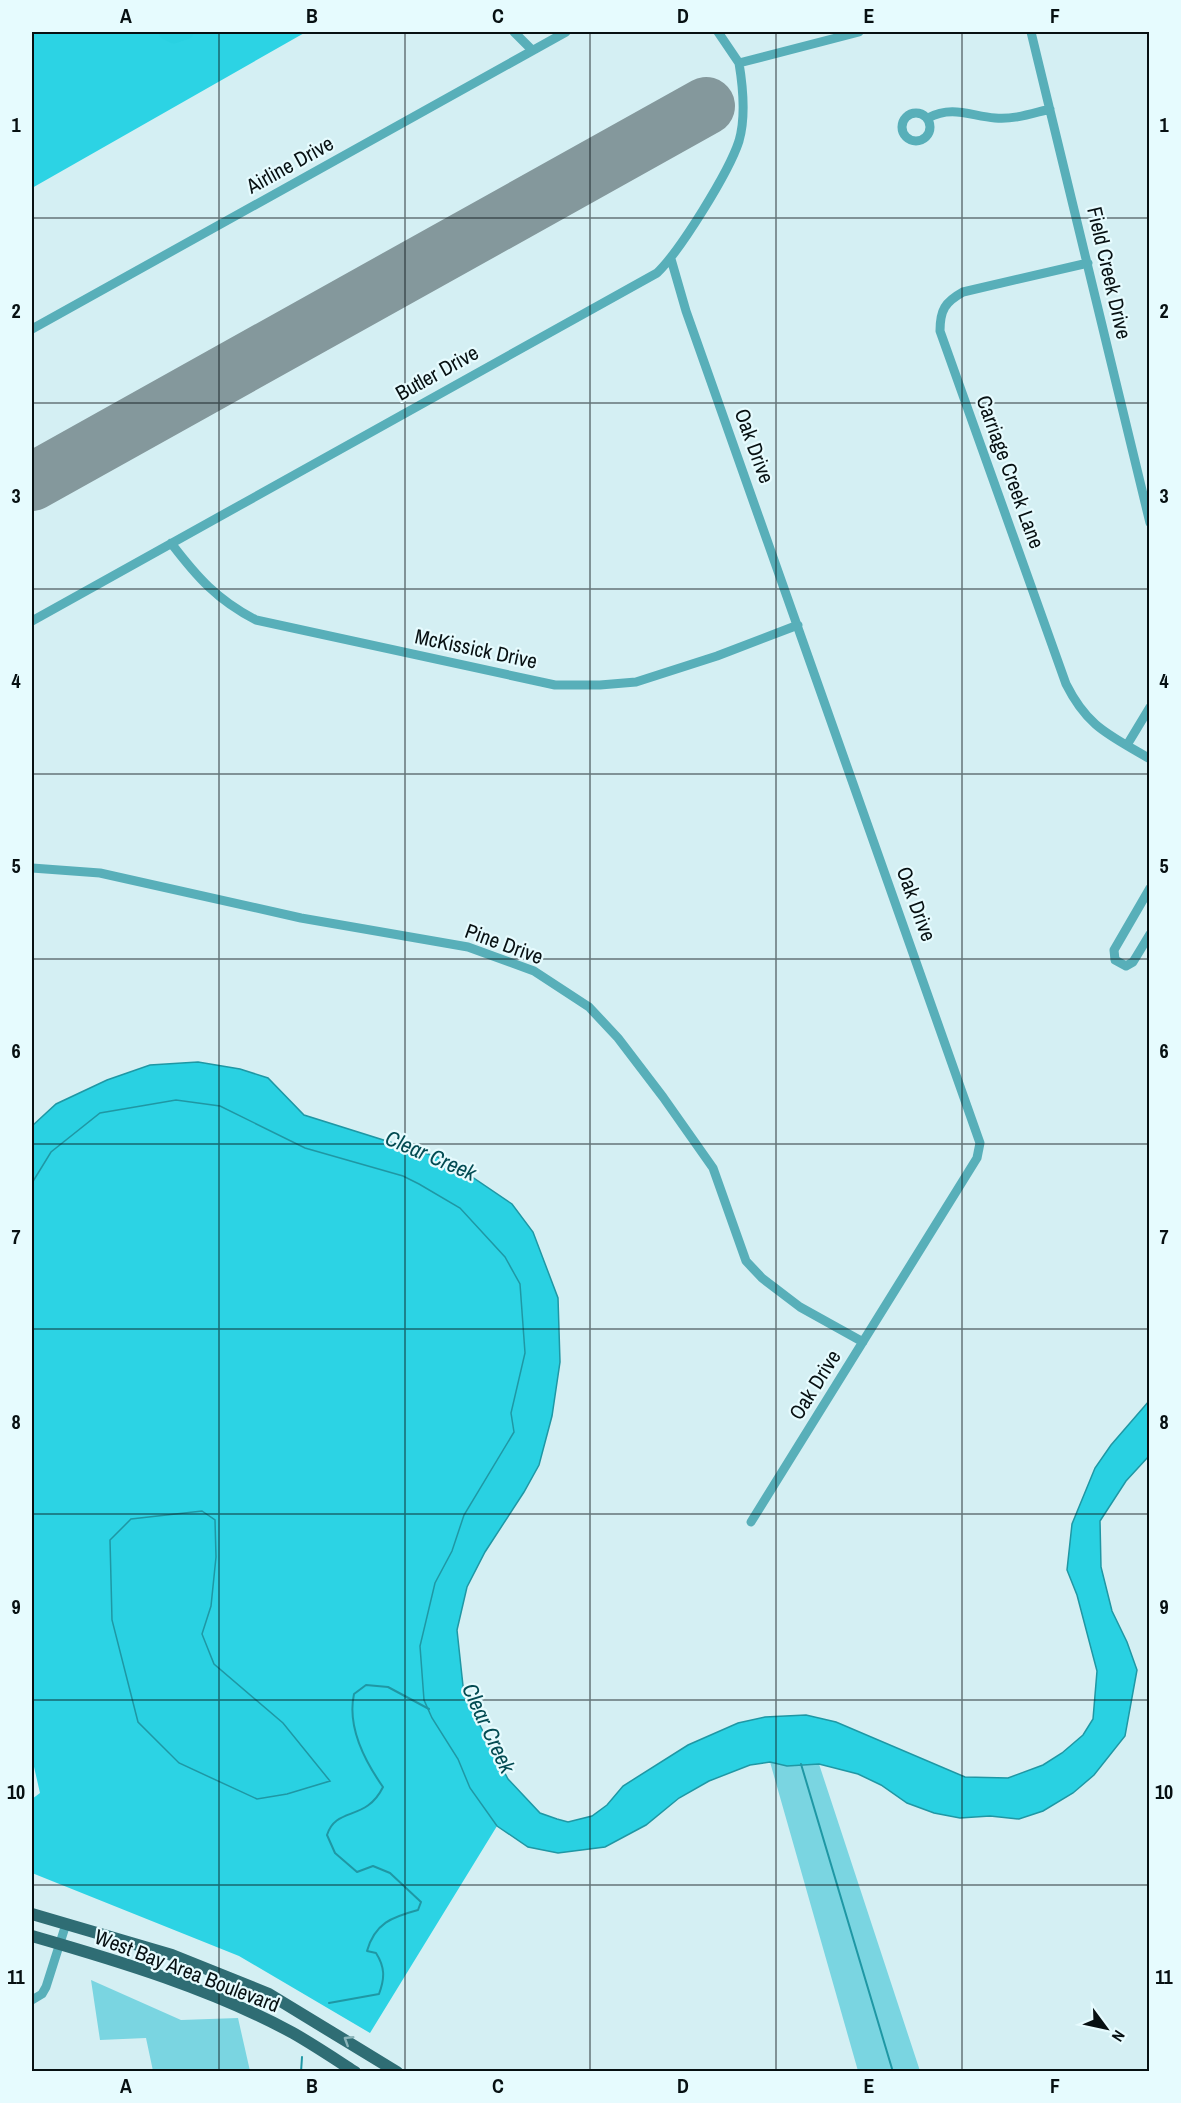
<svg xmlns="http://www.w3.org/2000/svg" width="1181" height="2103" viewBox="0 0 1181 2103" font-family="'Archivo Narrow',sans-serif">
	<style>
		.green { fill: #7ad5e1 }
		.forest { fill: #2cd3e4 }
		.water { fill: #29d1e2; stroke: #1f97a4; stroke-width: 1.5 }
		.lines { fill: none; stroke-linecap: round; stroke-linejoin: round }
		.stream { stroke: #1f97a4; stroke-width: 2 }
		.river { stroke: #29d1e2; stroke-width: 15 }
		.runway { stroke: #84989c; stroke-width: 58 }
		.minor { stroke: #58afb9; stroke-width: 9 }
		.major { stroke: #2f6d74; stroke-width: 12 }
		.oneway { stroke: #8ab4b9 }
		.grid { fill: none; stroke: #071012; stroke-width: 1.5; stroke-opacity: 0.55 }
		.labels { text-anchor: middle; stroke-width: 4.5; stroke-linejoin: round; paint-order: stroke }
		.street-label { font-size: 21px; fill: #071012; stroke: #e6fbfe }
		.water-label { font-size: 22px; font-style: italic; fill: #034b52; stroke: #e6fbfe }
		.neatline { fill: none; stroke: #071012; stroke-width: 2 }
		.grid-label { font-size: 20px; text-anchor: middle; font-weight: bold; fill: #071012 }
	</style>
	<rect width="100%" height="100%" fill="#d4eff3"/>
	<path class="green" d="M770 1762 787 1766 819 1764 920 2071H858Z
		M91 1980 181 2020 238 2018 250 2071H153L146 2038 100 2040Z"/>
	<path class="forest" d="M32 32H306L32 188Z
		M176 1100 220 1106 305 1148 403 1176 419 1184 460 1208 472 1218 505 1257 520 1284 525 1353 511 1413 514 1432 464 1515 452 1551 435 1583 420 1646 432 1718 458 1759 470 1788 497 1826 370 2033 239 1956 32 1873V1799L40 1793 32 1758V1183L51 1152 100 1113Z"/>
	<path class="water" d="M198 1062 240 1069 268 1078 304 1115 447 1160 512 1204 533 1232 558 1298 560 1362 552 1416 539 1465 524 1492 485 1552 467 1587 457 1630 464 1695 508 1779 540 1813 557 1819 568 1822 592 1816 607 1805 623 1786 688 1745 738 1723 765 1717 806 1715 836 1722 965 1777 1008 1778 1043 1765 1062 1753 1083 1735 1093 1719 1097 1671 1077 1595 1067 1570 1072 1524 1095 1468 1111 1445 1149 1401V1456L1126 1481 1100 1521 1101 1567 1112 1611 1127 1642 1137 1670 1125 1736 1094 1775 1073 1793 1043 1811 1019 1819 990 1816 960 1818 934 1813 907 1803 881 1785 858 1774 819 1764 787 1766 770 1762 750 1765 709 1781 679 1798 646 1825 605 1847 558 1853 528 1847 497 1826 470 1788 458 1759 432 1718 424 1700 420 1646 435 1583 452 1551 464 1515 514 1432 511 1413 525 1353 520 1284 505 1257 460 1208 419 1184 403 1176 305 1148 220 1106 176 1100 100 1113 51 1152 32 1183V1126L56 1104 107 1080 150 1065Z
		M202 1511 215 1520 216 1557 211 1606 202 1634 214 1664 283 1723 330 1781 287 1794 257 1799 179 1763 138 1722 112 1620 110 1540 131 1519Z"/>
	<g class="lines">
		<path class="stream" d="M801 1764 893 2072
			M329 2003 379 1994C385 1978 385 1967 376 1953L367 1951C375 1923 392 1917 418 1910L421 1902 390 1873 373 1866 357 1872 335 1853 327 1835C336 1806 366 1822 383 1787 364 1760 347 1726 354 1694L366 1685 388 1687 429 1709
			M301 2072 302 2057"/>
		<path class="river" d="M166 32 174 36 186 32"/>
		<path class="runway" d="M32 482 706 106"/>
		<path class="minor" d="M514 32 532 50
			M718 32 739 63
			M1031 32 1150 523
			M739 63 859 32
			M902 127a14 14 0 1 1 28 0a14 14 0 1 1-28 0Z
			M928 118C952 105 971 116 995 118 1014 120 1033 113 1050 109
			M671 259 686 311 980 1143 977 1158 751 1522
			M1088 263 963 292C945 302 940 310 940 331L1066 684C1088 728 1110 735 1150 759
			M32 329 566 32
			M171 543C197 577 217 600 256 620L555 685H600L636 682 717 656 798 625
			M32 621 657 273C680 251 729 172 739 141 746 117 743 87 739 63
			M1127 745 1150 707
			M32 868 100 873 301 918 468 947 534 971 589 1007 618 1038 663 1097 713 1168 746 1261 762 1278 800 1307 863 1342
			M1150 888 1114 950 1115 960 1126 966 1133 962 1150 934
			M32 2000 42 1994 46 1987 66 1924"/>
		<path class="major" d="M32 1914 172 1955 269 1994 397 2072
			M32 1936C119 1961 212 1989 293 2033 314 2045 335 2059 355 2072"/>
	</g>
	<defs><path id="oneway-chevron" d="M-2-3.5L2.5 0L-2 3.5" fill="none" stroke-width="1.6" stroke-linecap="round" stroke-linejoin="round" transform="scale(1.5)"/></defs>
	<use class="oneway" href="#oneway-chevron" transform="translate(348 2040) rotate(-148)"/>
	<path class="grid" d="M219 32V2072M405 32V2072M590 32V2072M776 32V2072M962 32V2072M32 218H1150M32 403H1150M32 589H1150M32 774H1150M32 959H1150M32 1144H1150M32 1329H1150M32 1514H1150M32 1700H1150M32 1885H1150"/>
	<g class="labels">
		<g class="street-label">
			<text transform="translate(290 165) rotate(-29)" y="7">Airline Drive</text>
			<text transform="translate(1109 273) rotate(77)" y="7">Field Creek Drive</text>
			<text transform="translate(437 373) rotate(-29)" y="7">Butler Drive</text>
			<text transform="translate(754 446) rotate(70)" y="7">Oak Drive</text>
			<text transform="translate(1010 472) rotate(70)" y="7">Carriage Creek Lane</text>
			<text transform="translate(476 649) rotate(12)" y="7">McKissick Drive</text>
			<text transform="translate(916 904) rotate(70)" y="7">Oak Drive</text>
			<text transform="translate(504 944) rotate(20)" y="7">Pine Drive</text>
			<text transform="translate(815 1385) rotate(-58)" y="7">Oak Drive</text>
			<text transform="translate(187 1971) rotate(21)" y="7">West Bay Area Boulevard</text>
		</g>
		<g class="water-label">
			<text transform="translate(431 1155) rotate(23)" y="8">Clear Creek</text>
			<text transform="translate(489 1728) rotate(65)" y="8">Clear Creek</text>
		</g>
	</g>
	<rect width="1181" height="2103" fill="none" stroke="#e6fbfe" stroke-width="66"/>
	<g transform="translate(1106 2028) rotate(123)" stroke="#e6fbfe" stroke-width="4.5" paint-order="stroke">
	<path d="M0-4.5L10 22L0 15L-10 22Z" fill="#071012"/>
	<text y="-9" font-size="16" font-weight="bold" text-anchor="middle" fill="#071012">N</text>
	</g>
	<rect x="33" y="33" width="1115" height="2037" class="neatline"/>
	<g class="grid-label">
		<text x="126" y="23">A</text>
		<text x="312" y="23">B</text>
		<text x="498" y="23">C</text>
		<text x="683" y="23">D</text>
		<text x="869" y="23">E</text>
		<text x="1055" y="23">F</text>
		<text x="16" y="132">1</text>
		<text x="1164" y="132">1</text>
		<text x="16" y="318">2</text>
		<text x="1164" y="318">2</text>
		<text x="16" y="503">3</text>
		<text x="1164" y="503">3</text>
		<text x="16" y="688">4</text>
		<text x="1164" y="688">4</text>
		<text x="16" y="873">5</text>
		<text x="1164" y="873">5</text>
		<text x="16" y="1058">6</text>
		<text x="1164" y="1058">6</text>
		<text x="16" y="1244">7</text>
		<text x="1164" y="1244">7</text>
		<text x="16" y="1429">8</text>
		<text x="1164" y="1429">8</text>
		<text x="16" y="1614">9</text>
		<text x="1164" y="1614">9</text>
		<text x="16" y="1799">10</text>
		<text x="1164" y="1799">10</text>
		<text x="16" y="1984">11</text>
		<text x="1164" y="1984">11</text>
		<text x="126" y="2093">A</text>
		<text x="312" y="2093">B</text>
		<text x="498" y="2093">C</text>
		<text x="683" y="2093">D</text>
		<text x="869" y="2093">E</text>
		<text x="1055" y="2093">F</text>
	</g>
</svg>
